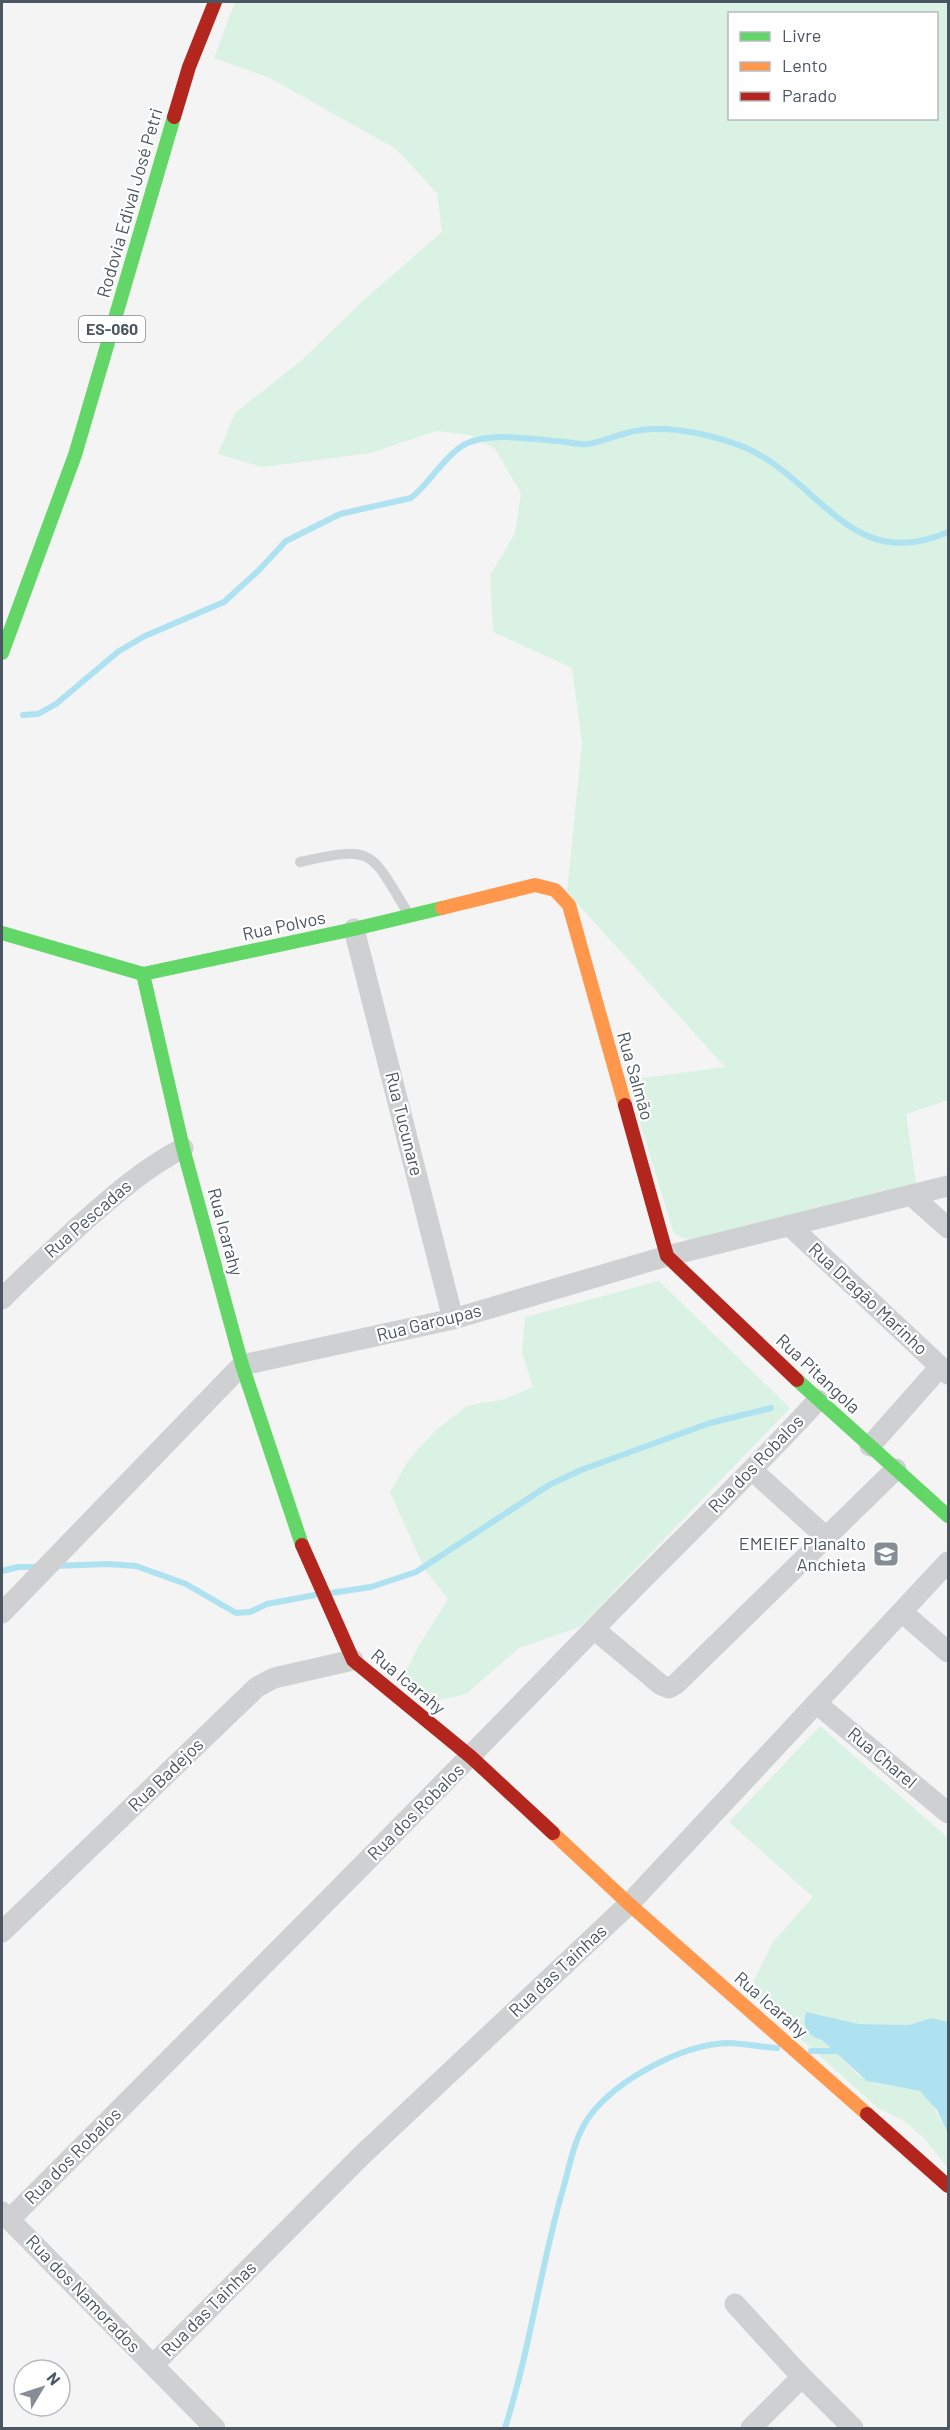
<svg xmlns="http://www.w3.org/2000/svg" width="950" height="2430" viewBox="0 0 950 2430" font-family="Barlow,sans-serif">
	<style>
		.green { fill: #d9f2e3; fill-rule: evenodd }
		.water { fill: #aee2f0 }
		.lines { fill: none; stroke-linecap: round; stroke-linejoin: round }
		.stream { stroke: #aee2f0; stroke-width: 6 }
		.lane { stroke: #ced0d2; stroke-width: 10 }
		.street { stroke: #ced0d2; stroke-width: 21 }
		.fast { stroke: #63d668; stroke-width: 14 }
		.slow { stroke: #ff974d; stroke-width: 14 }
		.jam { stroke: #b3261e; stroke-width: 14 }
		.labels { text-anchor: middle; stroke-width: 4.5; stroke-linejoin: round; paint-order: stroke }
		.shield { fill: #fff; stroke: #808990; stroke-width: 1.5 }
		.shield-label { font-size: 16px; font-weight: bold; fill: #4a5661 }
		.street-label { font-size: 18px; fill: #4a5661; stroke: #fff }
		.poi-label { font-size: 18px; fill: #4a5661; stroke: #fff; text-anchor: end }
	</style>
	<rect width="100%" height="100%" fill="#f4f4f4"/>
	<path class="green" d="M235 2H948V1100L906 1114 917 1189 694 1242 674 1234 627 1080 725 1067 567 892 582 743 572 668 493 632 490 576 515 533 521 493 495 449 470 435 436 431 371 453 262 467 218 454 235 413 303 359 366 298 442 232 437 193 396 149 270 78 214 58ZM730 14H936V118H730Z
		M659 1281 790 1408 580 1627 519 1648 466 1694 422 1704 402 1679 417 1649 448 1599 425 1570 390 1492 408 1461 436 1430 467 1406 505 1399 533 1387 522 1352 525 1317Z
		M820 1726 948 1838V2022L932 2018 909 2025 859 2024 806 2012 803 2020 858 2075 874 2083 920 2091 930 2100 948 2134V2168L924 2138 904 2121 878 2108 748 1992 773 1942 813 1897 729 1822Z"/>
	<path class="water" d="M806 2012 859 2024 909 2025 932 2018 948 2022V2134L937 2110 920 2091 867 2081 822 2040C808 2037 801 2026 806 2012Z"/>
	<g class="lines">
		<path class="stream" d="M23 715 38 714 56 704 119 651 145 636 224 602 259 570 286 541 340 514 411 498C430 483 442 459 462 446 488 430 537 440 566 442 573 443 581 445 588 444 606 441 623 432 641 430 674 426 713 435 744 447 821 480 850 575 948 532
			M54 1566 108 1564 136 1566 186 1584 236 1613 250 1612 267 1604 315 1595
			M2 1571 18 1567H38
			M331 1593 371 1587 416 1572 549 1485 581 1470 710 1423 771 1408
			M811 2051H840
			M505 2428C530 2350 540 2268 563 2189 570 2165 574 2138 589 2117 616 2080 681 2045 727 2043 743 2043 761 2047 777 2048"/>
		<path class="lane" d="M300 862C375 845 370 851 408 913"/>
		<path class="street" d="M354 929 453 1319
			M912 1196 948 1228
			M789 1225 948 1374
			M2 1299C26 1274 53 1250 79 1226 113 1196 143 1169 183 1148
			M870 1446 940 1367
			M753 1471 827 1538
			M902 1612 948 1652
			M2 1613 242 1365 453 1319 667 1256 948 1186
			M594 1629 661 1685 669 1688 676 1684 896 1469
			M816 1703 948 1813
			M2 1932 257 1687 274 1678 353 1660
			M2 2212 215 2428
			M10 2219C205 2024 400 1829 592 1631 667 1553 745 1480 818 1400
			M735 2304 802 2377 853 2428
			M153 2365 361 2156 629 1904 948 1562
			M751 2428 802 2377"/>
		<path class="fast" d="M2 653 75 455 174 117
			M2 933 143 974 354 929 442 908
			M143 974 183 1148 242 1365 302 1545
			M797 1380 948 1516"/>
		<path class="slow" d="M442 908 535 885 555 890 569 905 625 1105
			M553 1833 629 1904 867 2114"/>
		<path class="jam" d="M174 117 189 67 215 2
			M625 1105 667 1256 797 1380
			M302 1545 353 1660 471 1757 553 1833
			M867 2114 948 2186"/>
	</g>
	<defs>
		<symbol id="school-square" viewBox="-11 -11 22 22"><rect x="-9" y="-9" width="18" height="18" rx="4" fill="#868d94" stroke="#fff"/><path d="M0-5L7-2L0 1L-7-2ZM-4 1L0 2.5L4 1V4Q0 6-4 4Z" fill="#fff"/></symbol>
	</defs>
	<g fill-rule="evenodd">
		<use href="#school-square" x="871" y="1539" width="30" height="30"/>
	</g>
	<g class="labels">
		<rect class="shield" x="79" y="316" width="66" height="26" rx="4.5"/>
		<g class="shield-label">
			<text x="112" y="335">ES-060</text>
		</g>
		<g class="street-label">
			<text transform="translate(130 203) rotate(-74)" y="6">Rodovia Edival José Petri</text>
			<text transform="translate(284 926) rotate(-12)" y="6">Rua Polvos</text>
			<text transform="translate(635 1076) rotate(74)" y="6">Rua Salmão</text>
			<text transform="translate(404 1124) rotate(76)" y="6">Rua Tucunare</text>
			<text transform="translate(88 1219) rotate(-41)" y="6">Rua Pescadas</text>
			<text transform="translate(225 1232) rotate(75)" y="6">Rua Icarahy</text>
			<text transform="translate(868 1299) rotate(43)" y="6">Rua Dragão Marinho</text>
			<text transform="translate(429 1323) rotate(-14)" y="6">Rua Garoupas</text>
			<text transform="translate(818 1374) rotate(43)" y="6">Rua Pitangola</text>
			<text transform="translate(756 1464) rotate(-46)" y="6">Rua dos Robalos</text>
			<text transform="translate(408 1682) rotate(40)" y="6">Rua Icarahy</text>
			<text transform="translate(882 1758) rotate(40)" y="6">Rua Charel</text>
			<text transform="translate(166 1775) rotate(-44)" y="6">Rua Badejos</text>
			<text transform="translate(416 1812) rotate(-45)" y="6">Rua dos Robalos</text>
			<text transform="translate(558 1971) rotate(-43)" y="6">Rua das Tainhas</text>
			<text transform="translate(771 2005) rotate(41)" y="6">Rua Icarahy</text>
			<text transform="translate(73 2156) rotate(-45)" y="6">Rua dos Robalos</text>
			<text transform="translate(83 2294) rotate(46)" y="6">Rua dos Namorados</text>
			<text transform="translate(209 2309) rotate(-45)" y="6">Rua das Tainhas</text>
		</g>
		<g class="poi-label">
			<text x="866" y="1550">EMEIEF Planalto<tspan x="866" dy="21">Anchieta</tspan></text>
		</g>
	</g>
	<rect width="950" height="2430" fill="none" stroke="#4a5661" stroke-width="6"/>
	<rect x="728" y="12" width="210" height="108" fill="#ffffff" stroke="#b7bbc0" stroke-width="1.5"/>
	<rect x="740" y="32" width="30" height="9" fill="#63d668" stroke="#b7bbc0" stroke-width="1.5"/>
	<text x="782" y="42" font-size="18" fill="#4a5661">Livre</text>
	<rect x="740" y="62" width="30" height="9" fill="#ff974d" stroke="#b7bbc0" stroke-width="1.5"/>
	<text x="782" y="72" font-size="18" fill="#4a5661">Lento</text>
	<rect x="740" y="92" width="30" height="9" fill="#b3261e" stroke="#b7bbc0" stroke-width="1.5"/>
	<text x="782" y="102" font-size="18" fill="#4a5661">Parado</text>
	<g transform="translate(42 2388) rotate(51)"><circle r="28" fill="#ffffff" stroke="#b7bbc0" stroke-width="1.5"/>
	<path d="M0-4.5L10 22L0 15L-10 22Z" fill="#868d94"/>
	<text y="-9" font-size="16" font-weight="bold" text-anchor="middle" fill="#4a5661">N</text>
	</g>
</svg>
